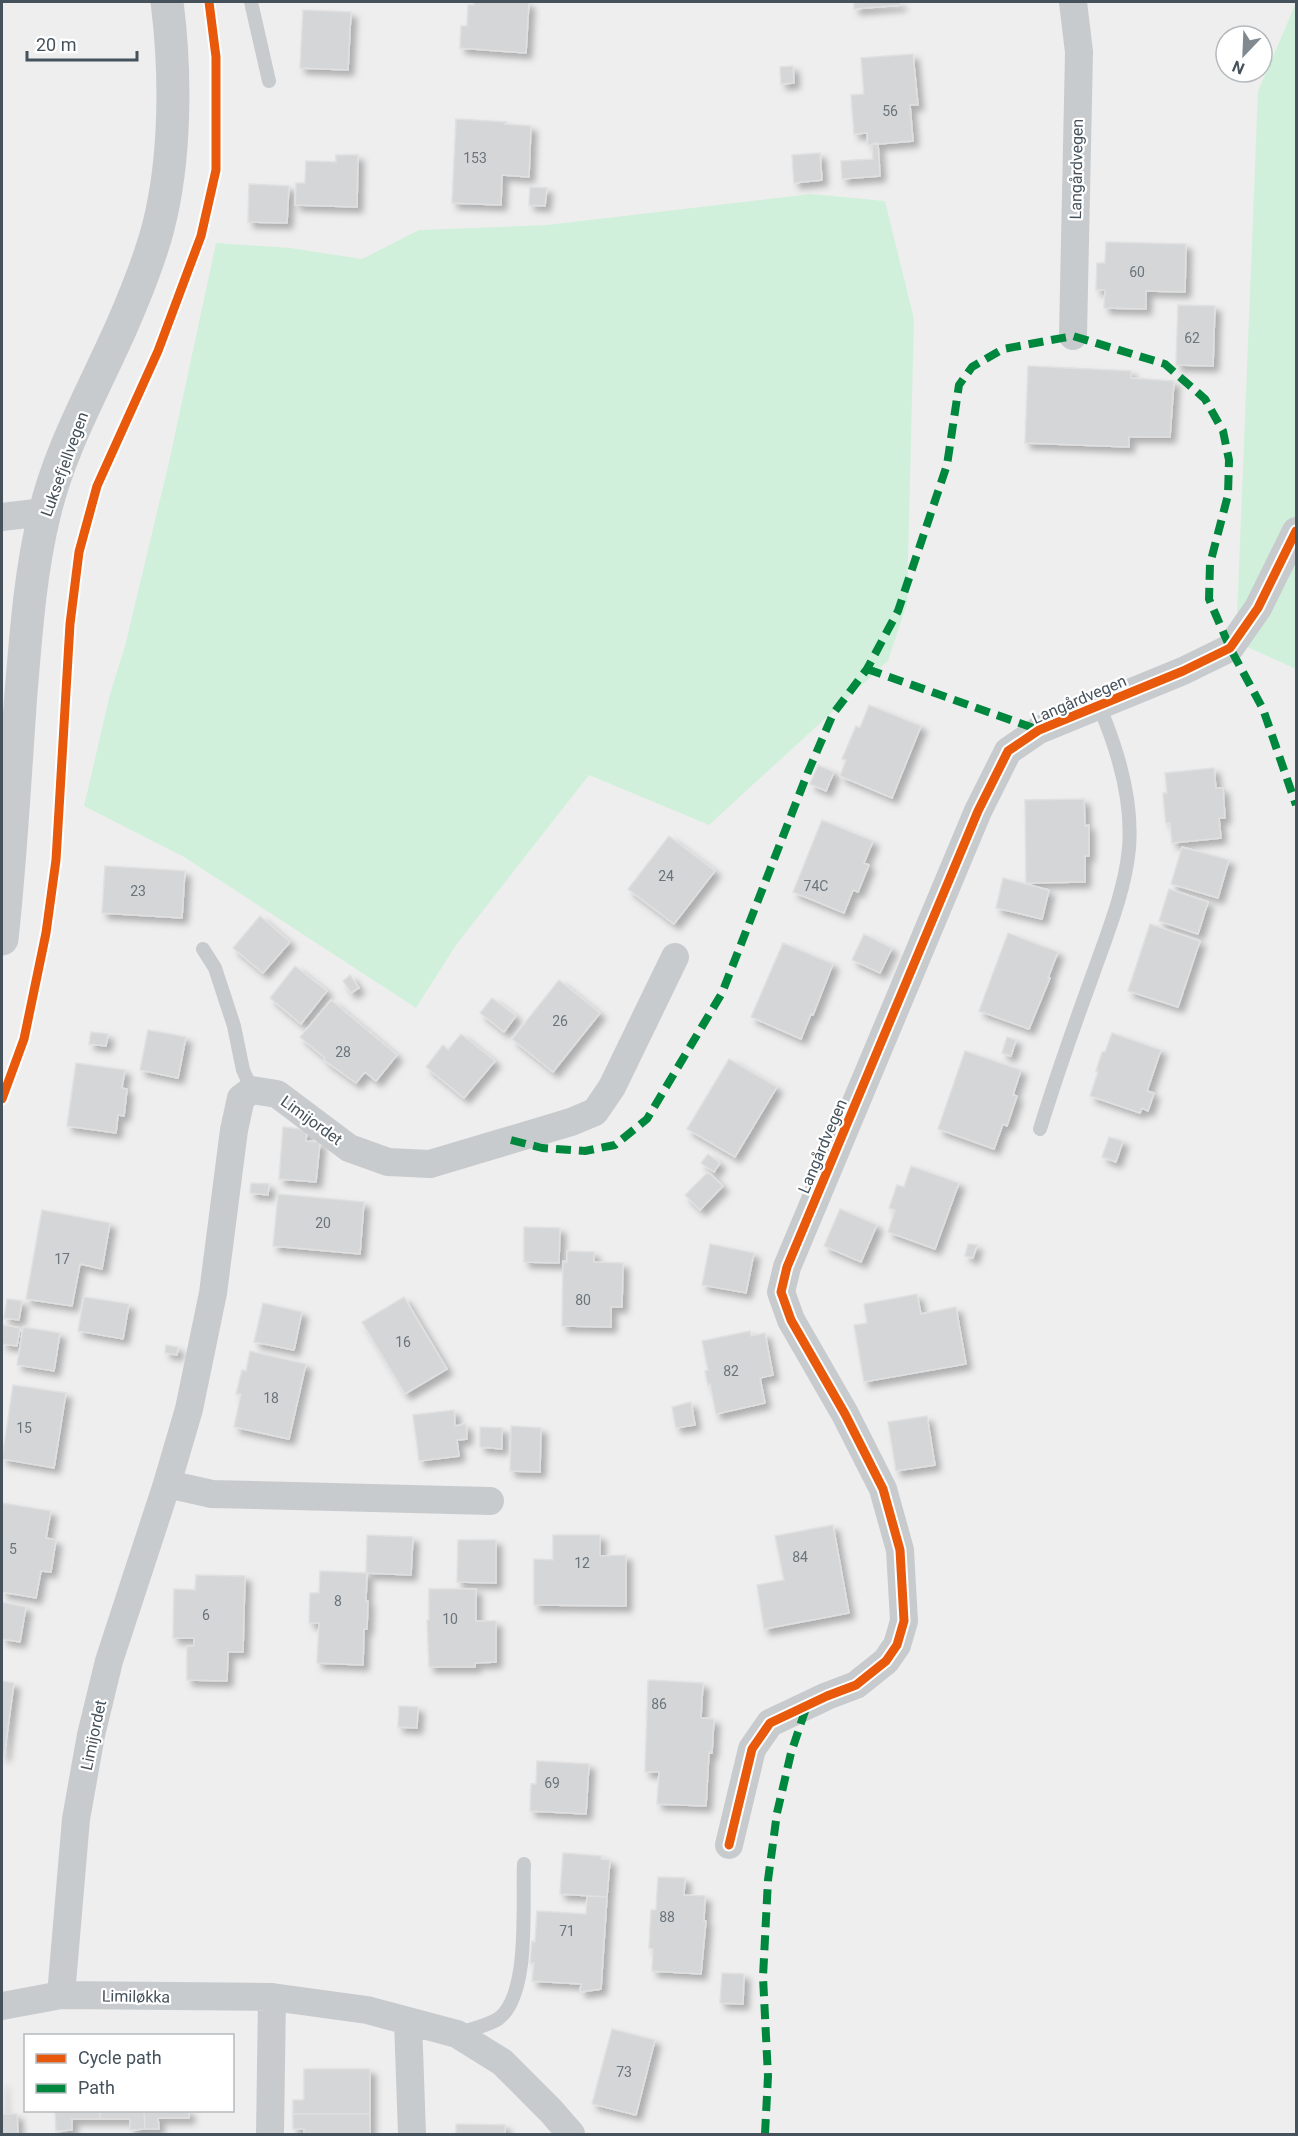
<svg xmlns="http://www.w3.org/2000/svg" width="1298" height="2136" viewBox="0 0 1298 2136" font-family="Roboto,sans-serif">
	<style>
		.green { fill: #d1f0db }
		.building { fill: #d5d6d7; stroke: #e0e0e1; stroke-width: 1.5; filter: url(#shadow) }
		.lines { fill: none; stroke-linecap: round; stroke-linejoin: round }
		.service { stroke: #c8cbcd; stroke-width: 14 }
		.minor { stroke: #c8cbcd; stroke-width: 28 }
		.secondary { stroke: #c8cbce; stroke-width: 33 }
		.quiet { stroke: #00873e; stroke-width: 8; stroke-dasharray: 15 8; stroke-linecap: butt }
		.cycleway-casing { stroke: #fff; stroke-width: 13 }
		.cycleway { stroke: #e8590c; stroke-width: 9 }
		.labels { text-anchor: middle; stroke-width: 4.5; stroke-linejoin: round; paint-order: stroke }
		.number-label { font-size: 14px; fill: #6a747c }
		.street-label { font-size: 16px; fill: #45525c; stroke: #fff }
	</style>
	<defs>
		<filter id="shadow"><feDropShadow dx="5.5" dy="5.5" stdDeviation="3" flood-color="#0004"/></filter>
	</defs>
	<rect width="100%" height="100%" fill="#efeeee"/>
	<path class="green" d="M1296 3V669L1236 642 1258 91Z
		M811 194 885 201 914 319 907 603 888 661 709 825 589 775 456 945 416 1008 184 857 84 806 110 694 125 646 169 462 216 243 291 248 362 259 419 230 547 225Z"/>
	<path class="building" d="M474 2H529L526 53 460 48 461 26H467L468 5H474Z
		M854 2H900L901 5 854 9Z
		M303 10 351 12 348 70 300 68Z
		M913 54 918 105H910L913 141 868 145 867 133 854 134 851 95 864 94 861 58Z
		M793 66 794 83 781 84 780 67Z
		M456 119 506 122 505 124 531 126 529 177 502 175 501 205 452 203Z
		M878 143 880 176 842 179 841 161 873 159 872 144Z
		M820 153 822 180 794 183 792 155Z
		M336 155H358L357 207 295 205 296 183H305L306 161 336 162Z
		M249 184 289 186 287 223 248 222Z
		M530 187 547 188 545 206 529 205Z
		M1106 242 1186 244 1185 292 1146 291V309L1104 308 1105 290H1096L1097 263H1105Z
		M1178 305 1215 306 1213 366 1176 365Z
		M1028 366 1131 371V378L1174 381 1170 437H1129V447L1025 443Z
		M869 705 921 726 892 798 840 776 846 760 842 759 856 726 860 728Z
		M818 765 834 772 826 791 810 784Z
		M1214 768 1216 788H1223L1225 818H1219L1221 838 1172 843 1170 823H1166L1165 816 1163 793H1167L1165 773Z
		M1084 799 1085 826 1089 825V856H1085V882L1026 883 1025 800Z
		M822 820 873 841 864 863 869 865 858 892 853 890 844 913 793 892Z
		M669 836 715 871 674 924 628 889Z
		M1182 847 1229 860 1218 898 1171 884Z
		M105 866 185 871 182 918 102 913Z
		M1003 878 1049 890 1042 919 996 908Z
		M1169 889 1208 902 1198 934 1159 921Z
		M260 916 290 942 263 973 233 948Z
		M1150 924 1200 941 1178 1007 1128 991Z
		M1008 933 1058 952 1048 978H1050L1029 1029 979 1011Z
		M864 934 892 948 880 973 852 960Z
		M783 943 833 964 813 1015 811 1014 801 1039 751 1017Z
		M295 966 327 991 301 1024 270 998Z
		M350 975 359 988 351 993 343 981Z
		M559 980 600 1013 553 1072 512 1039Z
		M492 998 516 1016 504 1032 480 1013Z
		M331 1000 397 1055 376 1081 365 1072 356 1083 324 1060 325 1058 300 1037Z
		M148 1030 186 1037 178 1078 140 1070Z
		M91 1032 108 1034 106 1046 89 1044Z
		M1112 1033 1161 1050 1147 1091 1154 1093 1148 1111 1142 1108 1140 1113 1090 1096 1098 1072 1096 1071 1102 1052H1105Z
		M461 1034 495 1061 464 1098 426 1067 443 1045 448 1050Z
		M1007 1037 1016 1040 1011 1056 1002 1053Z
		M965 1051 1021 1070 1013 1095 1017 1096 1007 1126 1003 1124 994 1149 938 1129Z
		M729 1059 777 1087 735 1157 687 1129Z
		M76 1063 125 1070 122 1088 127 1089 124 1116 118 1115 116 1133 67 1126Z
		M283 1127 307 1130 306 1141 320 1142 316 1182 279 1179Z
		M1109 1137 1123 1141 1116 1162 1102 1157Z
		M708 1154 720 1163 714 1172 701 1163Z
		M911 1166 959 1183 935 1249 888 1232 895 1210 889 1208 897 1185 904 1187Z
		M708 1172 723 1186 700 1210 685 1195Z
		M251 1183 269 1184 268 1195 250 1193Z
		M278 1194 364 1202 360 1254 273 1246Z
		M840 1209 877 1225 861 1262 824 1246Z
		M42 1210 110 1223 102 1269 80 1264 72 1306 26 1299Z
		M524 1227 560 1228 559 1263 524 1262Z
		M710 1244 754 1253 746 1293 702 1285Z
		M968 1244 977 1245 973 1258 965 1256Z
		M567 1251 594 1252V1262L623 1263 622 1307H611V1327L562 1326 563 1261 567 1262Z
		M917 1294 921 1314 956 1307 966 1364 864 1382 854 1325 867 1323 864 1304Z
		M84 1297 129 1304 123 1339 78 1331Z
		M404 1297 447 1369 405 1394 362 1322Z
		M7 1299 22 1301 19 1320 4 1318Z
		M263 1303 302 1312 294 1350 254 1342Z
		M3 1325 20 1328 17 1346 2 1344Z
		M23 1327 60 1333 54 1371 17 1365Z
		M750 1331 751 1336 765 1333 773 1375 760 1378 765 1403 716 1414 710 1384 708 1385 705 1371 708 1370 702 1341Z
		M166 1345 178 1347 177 1355 165 1353Z
		M250 1351 306 1364 289 1439 234 1427 241 1394H236L242 1370 246 1371Z
		M13 1385 66 1393 54 1468 2 1459Z
		M691 1402 695 1425 676 1428 672 1407Z
		M454 1410 455 1426 466 1424 467 1439 457 1440 459 1456 419 1461 413 1415Z
		M927 1416 935 1465 896 1471 888 1422Z
		M511 1426 541 1428 540 1472 510 1471Z
		M480 1427 502 1428V1449L480 1447Z
		M2 1503 51 1511 46 1538 56 1540 51 1572 41 1571 36 1598 2 1592Z
		M833 1525 849 1613 764 1629 757 1585 784 1580 775 1536Z
		M367 1535 413 1537 411 1575 366 1573Z
		M553 1535H600V1556L626 1555V1606L534 1605V1559L553 1560Z
		M458 1540H496V1583L457 1582Z
		M320 1571 367 1573 366 1601H368L367 1629H364L363 1665 317 1663 319 1623H309L310 1593H319Z
		M196 1575 245 1576 243 1652H228L227 1681 187 1680V1646H194V1638H173L174 1589 195 1590Z
		M429 1589H476V1621H496V1662L475 1663V1667H429L427 1620H429Z
		M2 1602 26 1607 20 1642 2 1639Z
		M648 1680 703 1683 701 1718 714 1719 712 1753 709 1752 706 1806 657 1804 659 1772H645Z
		M2 1681 14 1683 4 1756H2Z
		M399 1706 418 1707 417 1728 398 1727Z
		M537 1761 589 1764 586 1814 530 1811 531 1784H536Z
		M563 1853 602 1856 601 1859 610 1860 607 1897 560 1894Z
		M658 1877 685 1878 684 1895 705 1896 704 1921H706L701 1974 652 1971 653 1949 649 1948 651 1910H656Z
		M587 1896 607 1897 601 1989 580 1992 581 1984 532 1981 534 1963H530L532 1941 535 1942 537 1911 586 1914Z
		M722 1973 744 1974 743 2004 720 2003Z
		M612 2029 655 2040 636 2115 592 2104Z
		M304 2069H370V2114H293V2100H304Z
		M2 2081 3 2114H17L18 2134H2Z
		M55 2110H100V2119H72V2130L56 2131Z
		M100 2110H144L145 2129 130 2130V2119H100Z
		M144 2110H189V2118H158L159 2129H145Z
		M293 2114H370V2134H304V2129H293Z
		M456 2124 505 2125V2134H456Z"/>
	<g class="lines">
		<path class="service" d="M251 2 269 81
			M203 949 215 968 234 1026 243 1070 252 1090
			M1040 1129C1056 1077 1074 1026 1093 974 1107 934 1125 891 1129 848 1133 799 1118 750 1099 706
			M459 2033C471 2029 487 2026 498 2019 531 1995 522 1903 524 1864"/>
		<path class="minor" d="M1073 2 1079 52 1073 336
			M2 517 44 512
			M167 1484 212 1494 490 1501
			M729 1845 752 1749 770 1723 827 1696 856 1685 886 1661 897 1645 904 1621 900 1550 883 1489 845 1414 791 1320 781 1292 787 1267 978 811 1008 751 1039 730 1183 671 1230 648 1258 608 1296 531
			M61 1995 76 1819 91 1735 109 1661 167 1484 189 1409 213 1293 234 1130 241 1098 252 1090 277 1094 349 1148 388 1162 430 1164 571 1122 595 1112 612 1087 675 957
			M2 2006 61 1995 272 1997 367 2010 457 2034 502 2062 551 2111 571 2134
			M408 2021 412 2134
			M270 2134 272 1997"/>
		<path class="secondary" d="M2 939C11 858 15 775 21 693 26 634 30 574 44 516 59 450 94 389 121 328 135 296 149 262 158 228 176 159 176 72 167 2"/>
		<path class="quiet" d="M867 669 1039 730
			M511 1140 542 1148 585 1151 615 1145 647 1119 722 993 808 772 833 714 867 669 898 611 947 465 959 385 972 367 1003 349 1073 336 1165 364 1205 399 1223 431 1229 460 1228 495 1210 564 1209 599 1230 648 1263 709 1296 805
			M765 2134 768 2076 763 1977 768 1880 777 1813 791 1753 807 1705"/>
		<defs>
			<path id="cycleway" d="M2 1099 24 1039 46 933 56 860 70 624 79 552 97 486 158 351 201 236 216 170V57L209 2
				M729 1845 752 1749 770 1723 827 1696 856 1685 886 1661 897 1645 904 1621 900 1550 883 1489 845 1414 791 1320 781 1292 787 1267 978 811 1008 751 1039 730 1183 671 1230 648 1258 608 1296 531"/>
		</defs>
		<use href="#cycleway" class="cycleway-casing"/>
		<use href="#cycleway" class="cycleway"/>
	</g>
	<g class="labels">
		<g class="number-label">
			<text x="890" y="116">56</text>
			<text x="475" y="163">153</text>
			<text x="1137" y="277">60</text>
			<text x="1192" y="343">62</text>
			<text x="666" y="881">24</text>
			<text x="816" y="891">74C</text>
			<text x="138" y="896">23</text>
			<text x="560" y="1026">26</text>
			<text x="343" y="1057">28</text>
			<text x="323" y="1228">20</text>
			<text x="62" y="1264">17</text>
			<text x="583" y="1305">80</text>
			<text x="403" y="1347">16</text>
			<text x="731" y="1376">82</text>
			<text x="271" y="1403">18</text>
			<text x="24" y="1433">15</text>
			<text x="13" y="1554">5</text>
			<text x="800" y="1562">84</text>
			<text x="582" y="1568">12</text>
			<text x="338" y="1606">8</text>
			<text x="206" y="1620">6</text>
			<text x="450" y="1624">10</text>
			<text x="659" y="1709">86</text>
			<text x="552" y="1788">69</text>
			<text x="667" y="1922">88</text>
			<text x="567" y="1936">71</text>
			<text x="624" y="2077">73</text>
		</g>
		<g class="street-label">
			<text transform="translate(1076 169) rotate(-89)" y="6">Langårdvegen</text>
			<text transform="translate(64 464) rotate(-70)" y="6">Luksefjellvegen</text>
			<text transform="translate(1079 699) rotate(-23)" y="6">Langårdvegen</text>
			<text transform="translate(312 1120) rotate(36)" y="6">Limijordet</text>
			<text transform="translate(822 1146) rotate(-67)" y="6">Langårdvegen</text>
			<text transform="translate(93 1735) rotate(-78)" y="6">Limijordet</text>
			<text transform="translate(136 1996) rotate(1)" y="6">Limiløkka</text>
		</g>
	</g>
	<rect width="1298" height="2136" fill="none" stroke="#45525c" stroke-width="6"/>
	<rect x="24" y="2034" width="210" height="78" fill="#ffffff" stroke="#b5babe" stroke-width="1.5"/>
	<rect x="36" y="2054" width="30" height="9" fill="#e8590c" stroke="#b5babe" stroke-width="1.5"/>
	<text x="78" y="2064" font-size="18" fill="#45525c">Cycle path</text>
	<rect x="36" y="2084" width="30" height="9" fill="#00873e" stroke="#b5babe" stroke-width="1.5"/>
	<text x="78" y="2094" font-size="18" fill="#45525c">Path</text>
	<g transform="translate(1244 54) rotate(203)"><circle r="28" fill="#ffffff" stroke="#b5babe" stroke-width="1.5"/>
	<path d="M0-4.5L10 22L0 15L-10 22Z" fill="#80898f"/>
	<text y="-9" font-size="16" font-weight="bold" text-anchor="middle" fill="#45525c">N</text>
	</g>
	<path d="M27 51v9h110v-9" fill="none" stroke="#45525c" stroke-width="3"/>
	<text x="36" y="51" font-size="18" fill="#45525c" stroke="#ffffff" stroke-width="4.5" paint-order="stroke">20 m</text>
</svg>
